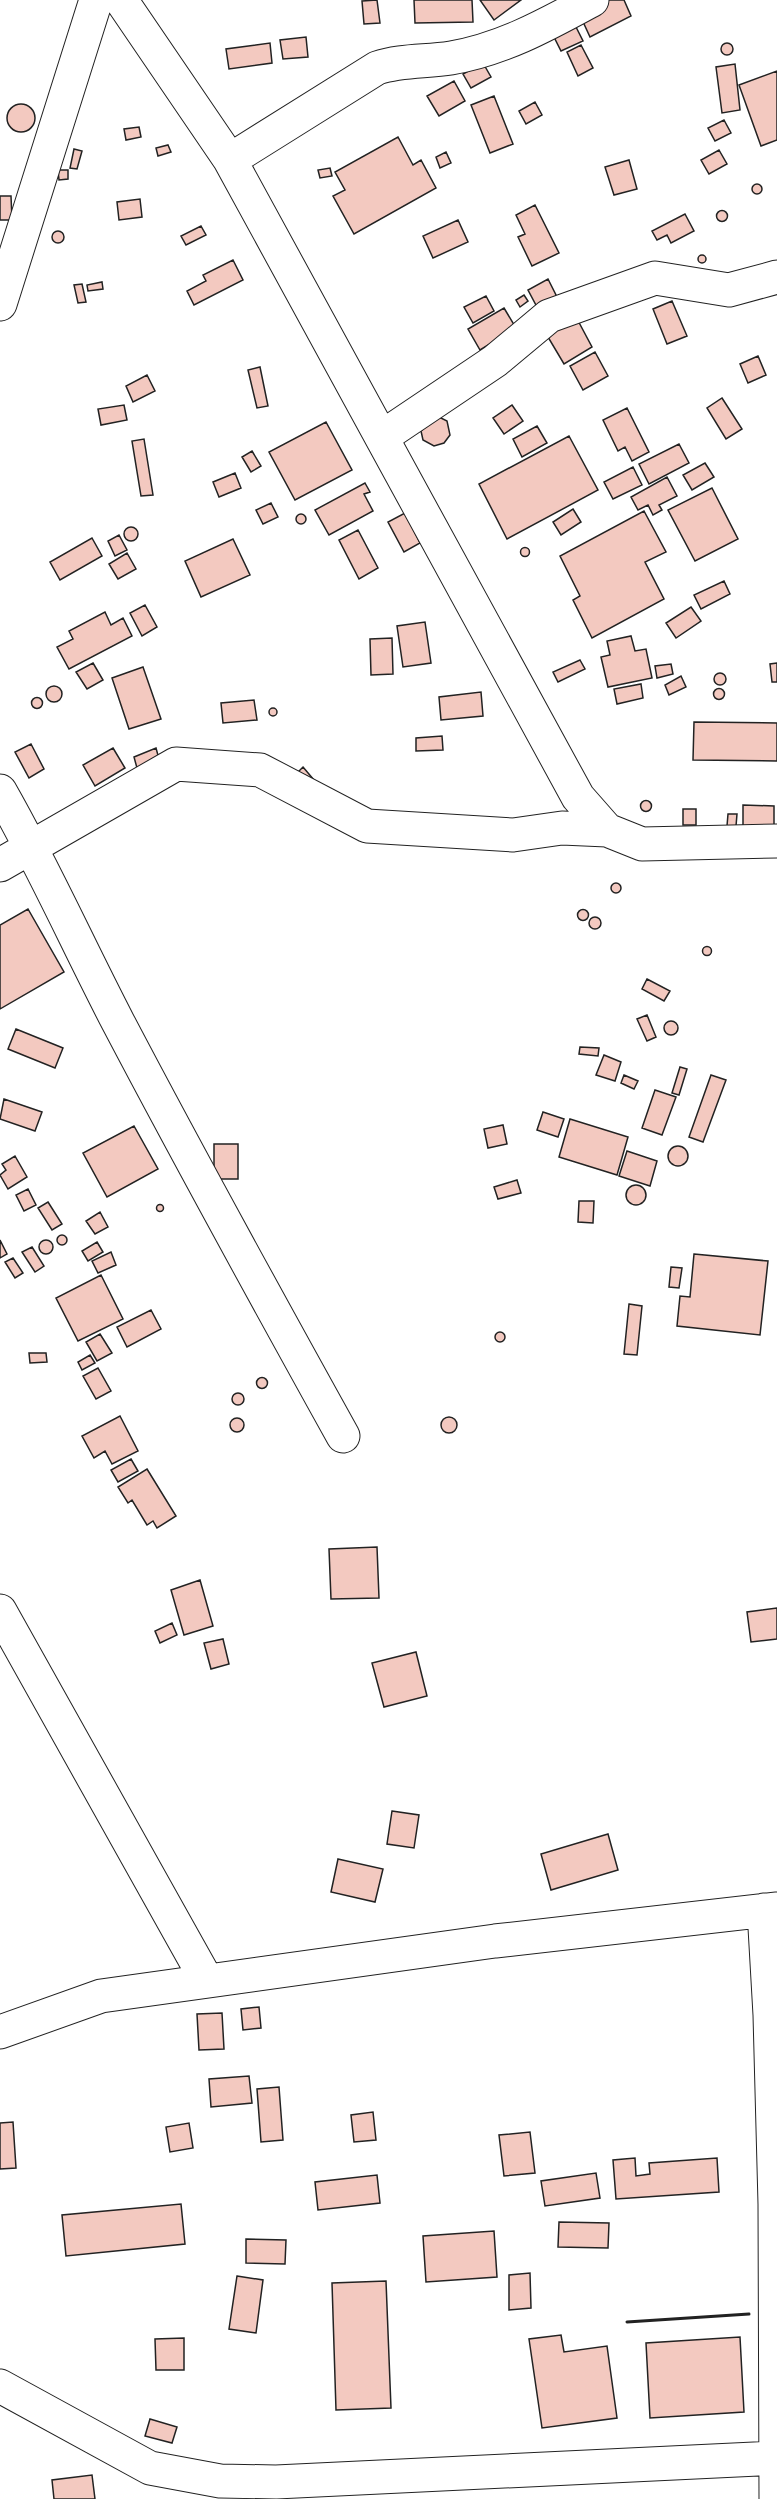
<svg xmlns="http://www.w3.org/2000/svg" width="777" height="2499" viewBox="0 0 777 2499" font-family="'Roboto Serif',serif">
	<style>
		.building { fill: #f3c9c0; stroke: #222; stroke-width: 1.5 }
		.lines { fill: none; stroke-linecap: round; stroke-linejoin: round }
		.minor-casing { stroke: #222; stroke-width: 35 }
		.minor { stroke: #fff; stroke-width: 33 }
		.wall { stroke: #222; stroke-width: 3 }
	</style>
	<rect width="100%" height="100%" fill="#fff"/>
	<path class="building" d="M377 0 380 23 364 24 362 1Z
		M414 0H472L473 22 415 23Z
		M480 0H521L494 20Z
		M605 0H624L631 16 590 37 579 13Z
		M574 23 583 41 561 51 552 33Z
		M306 37 308 57 283 59 280 40Z
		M721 49a6 6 0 1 1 12 0a6 6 0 1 1-12 0Z
		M270 43 272 63 229 69 226 49Z
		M581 45 593 68 578 76 567 52Z
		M483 63 491 77 471 88 463 74Z
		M735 64 740 110 722 113 716 67Z
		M777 71V140L761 146 739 85Z
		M454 81 465 101 439 116 427 96Z
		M494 96 513 144 490 153 471 105Z
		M535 102 542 115 526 124 519 111Z
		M7 118a14 14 0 1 1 28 0a14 14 0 1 1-28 0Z
		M724 120 731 133 715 141 708 128Z
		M139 127 141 137 126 140 124 129Z
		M398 137 413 165 421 160 436 188 354 234 333 196 345 190 335 172Z
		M168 145 171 152 158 156 156 148Z
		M74 149 82 151 77 169 70 168Z
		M719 150 727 164 709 174 701 160Z
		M446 152 451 163 440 168 436 157Z
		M629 160 637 189 614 195 605 167Z
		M330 168 332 176 320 178 318 170Z
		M58 170H68V179L59 180Z
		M752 189a5 5 0 1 1 10 0a5 5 0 1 1-10 0Z
		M0 196H11L12 220H0Z
		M140 199 142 217 119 220 117 202Z
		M535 205 559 253 532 266 518 237 525 234 516 215Z
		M716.5 216a5.5 5.5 0 1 1 11 0a5.5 5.5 0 1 1-11 0Z
		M685 214 694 231 671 243 667 235 657 240 652 231Z
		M458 220 468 242 433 258 423 236Z
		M201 226 206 235 186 245 181 236Z
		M52 237a6 6 0 1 1 12 0a6 6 0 1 1-12 0Z
		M698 259a4 4 0 1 1 8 0a4 4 0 1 1-8 0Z
		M233 260 243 280 194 305 187 291 206 281 203 275Z
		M548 279 557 297 537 307 528 290Z
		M102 282 103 289 88 291 87 285Z
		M82 284 86 302 78 303 74 285Z
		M524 295 528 301 520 307 516 300Z
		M486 296 494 311 473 323 464 307Z
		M672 301 687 336 667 344 653 309Z
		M504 308 516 328 480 350 468 329Z
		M575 315 592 347 564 364 545 332Z
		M595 352 608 376 583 390 570 366Z
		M758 356 766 375 748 383 740 364Z
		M260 367 268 406 257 408 248 370Z
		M147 375 155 391 133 402 126 386Z
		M722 398 742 429 726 439 707 408Z
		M124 405 127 420 101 425 98 409Z
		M512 405 523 421 504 434 493 418Z
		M627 408 649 452 632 461 625 447 618 451 603 420Z
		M437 416 447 421 450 435 444 443 434 446 423 440 421 431Z
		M326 422 352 470 295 500 269 452Z
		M537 426 547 443 522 457 513 439Z
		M569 436 598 490 507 539 479 484Z
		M144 439 153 495 141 496 132 441Z
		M679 444 689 463 649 484 639 464Z
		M252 451 261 466 251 472 242 457Z
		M705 463 714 477 692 490 683 475Z
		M633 467 642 485 613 499 604 482Z
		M235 473 241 488 219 497 213 482Z
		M667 477 677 496 659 505 662 510 653 515 648 505 638 510 631 497Z
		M365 483 370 492 364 494 373 511 329 535 315 510Z
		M712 488 738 539 695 561 668 510Z
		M271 503 278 517 263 524 256 510Z
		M573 509 581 522 561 535 553 522Z
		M644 511 666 552 645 562 664 599 592 638 573 600 580 596 560 556Z
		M405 513 420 543 404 552 388 522Z
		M296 519a5 5 0 1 1 10 0a5 5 0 1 1-10 0Z
		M124 534a7 7 0 1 1 14 0a7 7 0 1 1-14 0Z
		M358 530 378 568 359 579 339 540Z
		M119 535 127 550 115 556 108 541Z
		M92 538 102 556 60 580 50 562Z
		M233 539 250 575 201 597 185 561Z
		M520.5 552a4.5 4.5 0 1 1 9 0a4.5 4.5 0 1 1-9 0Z
		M127 553 136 569 118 579 109 564Z
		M724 581 730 594 701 609 694 595Z
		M145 605 157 627 142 636 130 613Z
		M691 607 701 621 676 638 666 623Z
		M105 612 111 625 123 618 132 636 69 669 57 647 73 639 69 631Z
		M425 622 431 663 403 667 397 626Z
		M631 636 635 651 646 649 652 678 608 687 601 657 610 655 607 641Z
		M392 638 393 674 371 675 370 639Z
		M580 660 585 669 558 682 553 672Z
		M93 663 103 680 87 689 76 672Z
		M777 663V682H772L770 664Z
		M671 664 673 674 657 678 655 666Z
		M143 667 161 719 129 729 112 678Z
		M714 679a6 6 0 1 1 12 0a6 6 0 1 1-12 0Z
		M681 676 686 687 669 695 665 685Z
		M641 684 643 698 617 704 614 689Z
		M46 694a8 8 0 1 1 16 0a8 8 0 1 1-16 0Z
		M713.5 694a5.5 5.5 0 1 1 11 0a5.5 5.5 0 1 1-11 0Z
		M481 692 483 716 441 720 439 697Z
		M31.5 703a5.5 5.5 0 1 1 11 0a5.5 5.5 0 1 1-11 0Z
		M254 700 257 720 223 723 221 703Z
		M269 712a4 4 0 1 1 8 0a4 4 0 1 1-8 0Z
		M694 722 777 723V761L693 760Z
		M442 736 443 750 416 751V738Z
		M31 744 44 769 29 778 15 752Z
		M113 748 125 768 95 786 83 765Z
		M156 748 159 759 137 768 134 757Z
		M303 767 314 780 298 772Z
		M640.5 806a5.5 5.5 0 1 1 11 0a5.5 5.5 0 1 1-11 0Z
		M743 805 774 806V827H743Z
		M683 809H696V825H683Z
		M728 814H737L736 826H727Z
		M611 888a5 5 0 1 1 10 0a5 5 0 1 1-10 0Z
		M28 909 64 972 0 1009V925Z
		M577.5 915a5.5 5.5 0 1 1 11 0a5.5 5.5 0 1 1-11 0Z
		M589 923a6 6 0 1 1 12 0a6 6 0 1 1-12 0Z
		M702.5 951a4.5 4.5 0 1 1 9 0a4.5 4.5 0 1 1-9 0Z
		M647 979 670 991 664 1001 642 989Z
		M647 1015 656 1037 647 1041 637 1019Z
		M664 1028a7 7 0 1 1 14 0a7 7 0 1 1-14 0Z
		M16 1029 63 1048 55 1068 8 1049Z
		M580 1047 599 1048 598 1056 579 1054Z
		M604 1055 621 1062 615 1081 596 1075Z
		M680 1067 687 1069 679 1095 672 1093Z
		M624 1075 638 1081 634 1089 621 1083Z
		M711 1075 726 1080 703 1142 689 1137Z
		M655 1090 676 1097 662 1135 642 1128Z
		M4 1099 42 1112 35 1131 0 1119Z
		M543 1112 564 1119 558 1137 537 1130Z
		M570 1119 628 1137 617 1175 559 1157Z
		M503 1125 507 1144 488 1148 484 1129Z
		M134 1126 158 1169 107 1197 83 1153Z
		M214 1144H238V1179H214Z
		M668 1156a10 10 0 1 1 20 0a10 10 0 1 1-20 0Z
		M627 1151 657 1161 650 1186 619 1176Z
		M15 1156 27 1177 8 1189 0 1175 6 1170 2 1164Z
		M517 1180 521 1193 498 1199 494 1187Z
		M626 1195a10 10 0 1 1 20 0a10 10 0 1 1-20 0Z
		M28 1189 36 1205 24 1211 16 1195Z
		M579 1201H594L593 1223 578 1222Z
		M48 1202 62 1224 52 1230 38 1208Z
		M156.5 1208a3.5 3.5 0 1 1 7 0a3.5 3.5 0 1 1-7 0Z
		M100 1212 108 1227 95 1234 86 1221Z
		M57 1240a5 5 0 1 1 10 0a5 5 0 1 1-10 0Z
		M39 1247a7 7 0 1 1 14 0a7 7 0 1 1-14 0Z
		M0 1240 7 1254 0 1258Z
		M97 1242 103 1252 88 1261 82 1251Z
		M32 1247 44 1266 35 1272 22 1252Z
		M111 1252 116 1265 98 1273 92 1261Z
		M694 1254 768 1261 760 1335 677 1326 680 1296 690 1297Z
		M13 1258 23 1273 15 1278 5 1262Z
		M671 1267 682 1268 679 1288 669 1287Z
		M101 1275 123 1319 78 1341 56 1298Z
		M629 1304 642 1306 637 1355 624 1354Z
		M151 1310 161 1329 127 1347 117 1327Z
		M495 1337a5 5 0 1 1 10 0a5 5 0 1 1-10 0Z
		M100 1334 112 1353 97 1361 86 1342Z
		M29 1353H46L47 1362 30 1363Z
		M90 1355 95 1363 82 1370 78 1362Z
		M98 1368 111 1391 96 1399 83 1376Z
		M256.5 1383a5.5 5.5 0 1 1 11 0a5.5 5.5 0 1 1-11 0Z
		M232 1399a6 6 0 1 1 12 0a6 6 0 1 1-12 0Z
		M120 1416 138 1451 112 1464 105 1451 94 1458 82 1436Z
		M441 1425a8 8 0 1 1 16 0a8 8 0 1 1-16 0Z
		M230 1425a7 7 0 1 1 14 0a7 7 0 1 1-14 0Z
		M131 1459 138 1471 118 1482 111 1470Z
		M147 1469 176 1516 157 1528 153 1521 147 1525 132 1500 128 1503 118 1487Z
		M377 1547 379 1598 331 1599 329 1549Z
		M200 1580 213 1626 184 1635 171 1590Z
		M777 1608V1639L751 1642 747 1612Z
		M172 1623 177 1635 160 1643 155 1631Z
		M223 1639 229 1664 211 1669 204 1643Z
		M416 1652 427 1696 384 1707 372 1663Z
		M392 1811 419 1815 414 1848 387 1844Z
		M608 1834 618 1870 551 1890 541 1854Z
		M338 1859 383 1869 375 1902 331 1892Z
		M259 2007 261 2028 243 2030 241 2009Z
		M222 2013 224 2049 199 2050 197 2014Z
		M249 2076 252 2103 211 2107 209 2079Z
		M279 2087 283 2140 261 2142 257 2089Z
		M373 2112 376 2140 354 2142 351 2115Z
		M13 2122 16 2168 0 2169V2123Z
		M189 2123 193 2148 170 2152 166 2127Z
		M530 2132 535 2173 504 2176 499 2135Z
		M635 2158 636 2176 650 2174 649 2163 717 2158 719 2192 616 2199 613 2160Z
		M596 2173 600 2198 545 2206 541 2181Z
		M377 2175 380 2203 318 2210 315 2182Z
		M181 2204 185 2244 66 2256 62 2215Z
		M559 2222 609 2223 608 2248 558 2247Z
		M494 2231 497 2277 426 2282 423 2236Z
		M246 2239 286 2240 285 2264 246 2263Z
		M530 2273 531 2308 509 2310V2275Z
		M237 2276 263 2280 256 2333 229 2329Z
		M386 2281 391 2408 336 2410 332 2283Z
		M561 2335 564 2352 607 2346 617 2418 542 2428 529 2339Z
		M740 2337 744 2412 650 2418 646 2343Z
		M184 2338V2370H156L155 2339Z
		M150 2419 177 2427 172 2443 145 2436Z
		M92 2475 95 2499H54L52 2480Z"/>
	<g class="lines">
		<defs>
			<path id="minor" d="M121 0 230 160 578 797 607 830
				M230 160 377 68C401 60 426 62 451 58 503 49 546 25 592 0
				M0 304 96 0
				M382 437 495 361 549 316 655 278 729 290 777 277
				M0 791C43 866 78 945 118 1022 191 1161 267 1299 343 1436
				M0 865 176 764 260 770 367 826 513 835 562 828 607 830 642 844 777 841
				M0 1611 207 1981
				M764 1910 770 2015 775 2204 776 2499
				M0 2032 101 1996 495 1941 777 1909
				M0 2386 150 2468 220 2481 276 2482 777 2458"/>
		</defs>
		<use href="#minor" class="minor-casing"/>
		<use href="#minor" class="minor"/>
		<path class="wall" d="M627 2322 749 2314"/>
	</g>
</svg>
